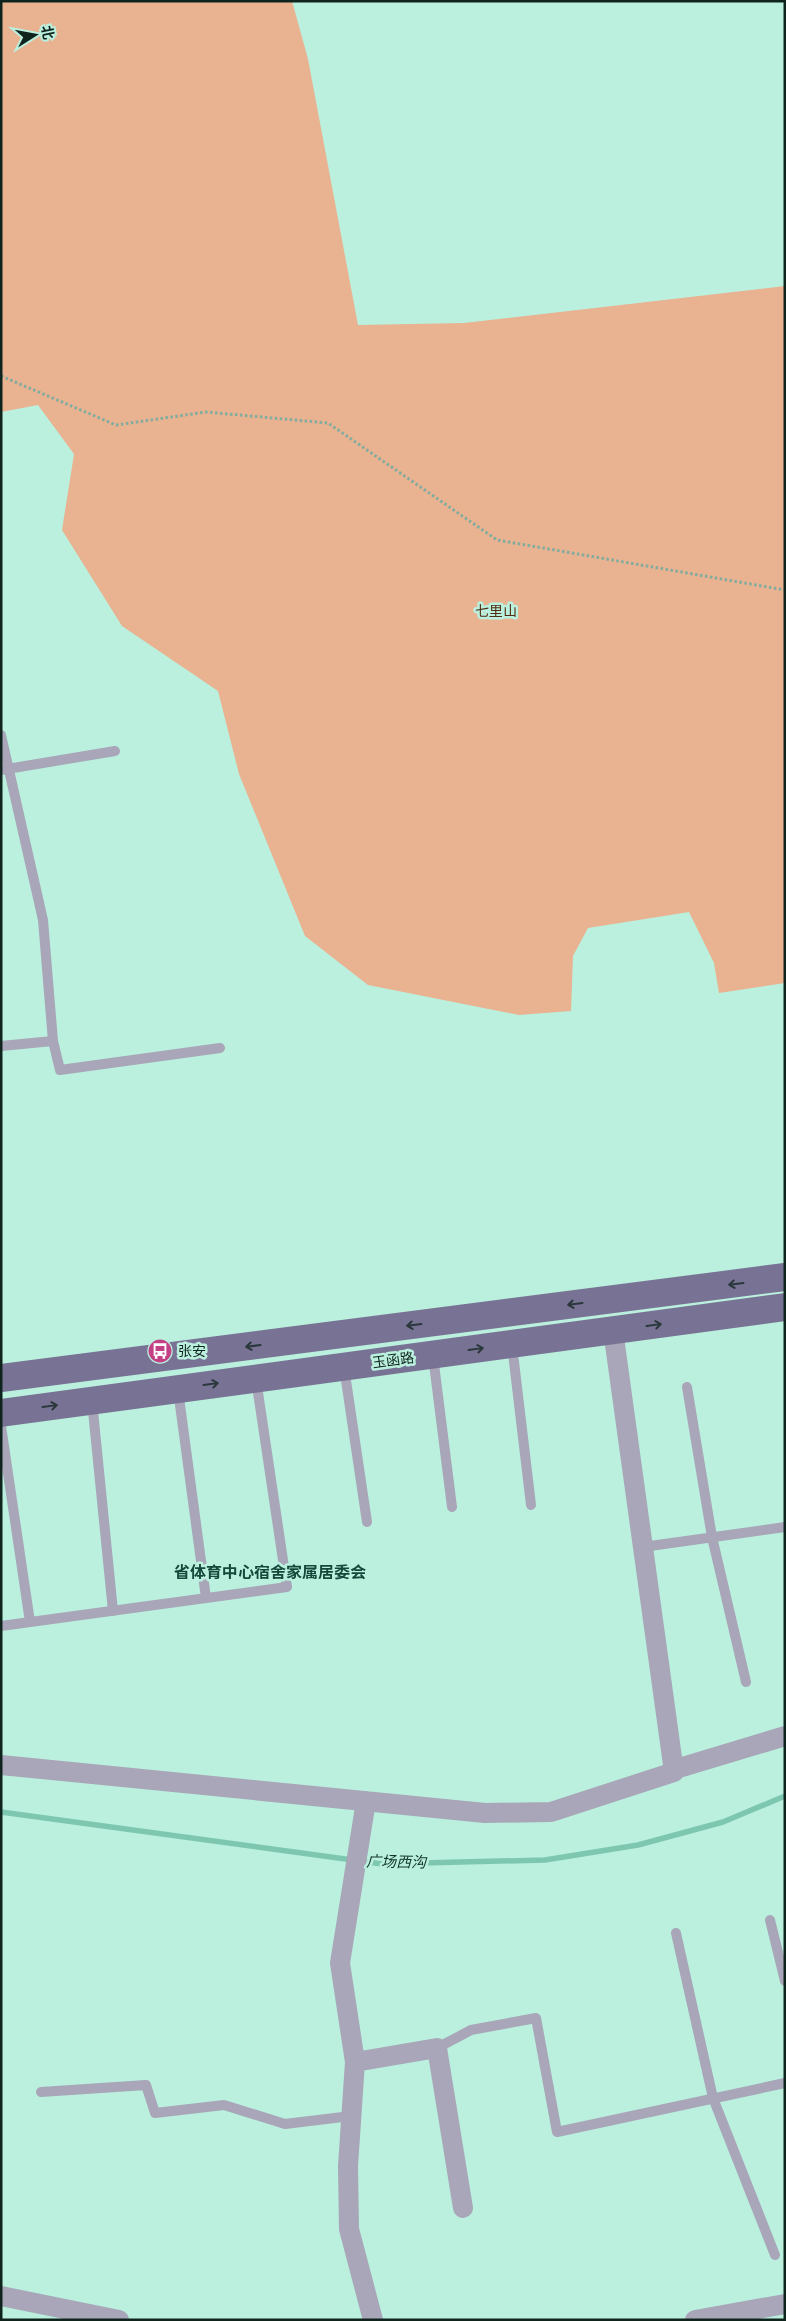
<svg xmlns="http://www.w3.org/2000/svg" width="786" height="2321" viewBox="0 0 786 2321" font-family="'Public Sans','Noto Sans SC',sans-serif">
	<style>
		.green { fill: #e9b291 }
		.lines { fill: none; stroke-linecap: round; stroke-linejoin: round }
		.stream { stroke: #7dc7b0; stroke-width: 5.5 }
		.path { stroke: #82ac9e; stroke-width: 3; stroke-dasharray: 2.5 2.5; stroke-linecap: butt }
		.lane { stroke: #a8a6b8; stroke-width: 10 }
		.street { stroke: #a8a6b8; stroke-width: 20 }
		.primary { stroke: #787394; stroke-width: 28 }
		.oneway { stroke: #2a383c }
		.labels { text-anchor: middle; stroke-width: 5; stroke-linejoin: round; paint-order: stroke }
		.park-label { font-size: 14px; fill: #512b12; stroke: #bbf0de }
		.poi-label { font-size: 14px; fill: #10241e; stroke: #bbf0de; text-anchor: start }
		.street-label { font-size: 14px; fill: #10241e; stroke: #bbf0de }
		.water-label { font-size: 15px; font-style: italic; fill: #11342a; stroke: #bbf0de }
		.quarter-label { font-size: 16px; font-weight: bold; fill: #15483a; stroke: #bbf0de }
	</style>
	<rect width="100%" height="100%" fill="#bbf0de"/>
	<path class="green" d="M1 1H292L308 59 358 325 464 323 785 286V983L719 993 714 963 689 912 588 928 573 956 571 1011 519 1015 368 985 305 936 239 774 218 691 122 626 62 530 74 454 38 405 1 412Z"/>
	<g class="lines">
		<path class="stream" d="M1 1812 382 1864 545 1860 638 1845 723 1822 785 1796"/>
		<path class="path" d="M1 376 116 425 206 412 328 423 497 540 785 590"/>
		<path class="lane" d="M1 735 43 920 53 1041 60 1070 220 1048
			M1 770 115 751
			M1 1046 53 1041
			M512 1345 531 1505
			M433 1356 452 1507
			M344 1367 367 1522
			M687 1387 712 1537 746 1682
			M178 1390 206 1598
			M92 1401 113 1611
			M1 1426 30 1622
			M643 1547 785 1527
			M1 1626 287 1587 256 1379
			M770 1920 785 1981
			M676 1933 713 2098 775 2255
			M437 2048 471 2030 536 2018 557 2132 785 2083
			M41 2092 146 2085 155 2113 224 2105 285 2124 351 2116"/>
		<path class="street" d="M1 1765 485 1813 551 1812 674 1772 613 1330
			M679 1768 785 1736
			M366 1801 340 1963 355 2062 437 2048 463 2208
			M355 2062 348 2166 349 2229 373 2320
			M1 2296 119 2320
			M695 2320 785 2304"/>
		<path class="primary" d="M1 1378 785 1277
			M1 1413 785 1307"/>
	</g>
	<defs><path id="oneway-shaft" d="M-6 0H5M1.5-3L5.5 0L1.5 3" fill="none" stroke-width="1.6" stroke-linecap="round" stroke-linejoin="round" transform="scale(1.25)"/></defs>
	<g class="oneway">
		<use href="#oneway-shaft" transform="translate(736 1284) rotate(173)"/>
		<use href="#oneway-shaft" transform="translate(575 1304) rotate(173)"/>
		<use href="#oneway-shaft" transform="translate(414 1325) rotate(173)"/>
		<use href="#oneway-shaft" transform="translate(654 1325) rotate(-8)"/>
		<use href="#oneway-shaft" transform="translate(253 1346) rotate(173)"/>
		<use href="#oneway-shaft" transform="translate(476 1349) rotate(-8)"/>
		<use href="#oneway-shaft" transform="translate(211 1384) rotate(-8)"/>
		<use href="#oneway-shaft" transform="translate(50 1406) rotate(-8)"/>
	</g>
	<defs>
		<symbol id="bus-disc" viewBox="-11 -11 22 22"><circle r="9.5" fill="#c44085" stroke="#bbf0de"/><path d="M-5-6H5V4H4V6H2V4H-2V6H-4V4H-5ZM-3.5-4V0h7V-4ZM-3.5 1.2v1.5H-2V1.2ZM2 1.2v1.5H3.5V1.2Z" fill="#fff"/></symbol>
	</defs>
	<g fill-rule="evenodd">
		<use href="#bus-disc" x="146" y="1337" width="28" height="28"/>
	</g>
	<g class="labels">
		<g class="park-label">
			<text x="496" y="616">七里山</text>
		</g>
		<g class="poi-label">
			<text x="178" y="1356">张安</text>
		</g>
		<g class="street-label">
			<text transform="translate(393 1360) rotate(-8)" y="5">玉函路</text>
		</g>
		<g class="water-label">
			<text transform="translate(396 1862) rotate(1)" y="5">广场西沟</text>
		</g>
		<g class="quarter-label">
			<text x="270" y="1578">省体育中心宿舍家属居委会</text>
		</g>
	</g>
	<rect width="786" height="2321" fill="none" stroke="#10241e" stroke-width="5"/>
	<g transform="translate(35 35) rotate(79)" stroke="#bbf0de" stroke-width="4" paint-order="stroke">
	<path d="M0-4L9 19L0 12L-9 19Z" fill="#10241e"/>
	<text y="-8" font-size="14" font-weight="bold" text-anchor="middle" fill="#10241e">北</text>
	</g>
</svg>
